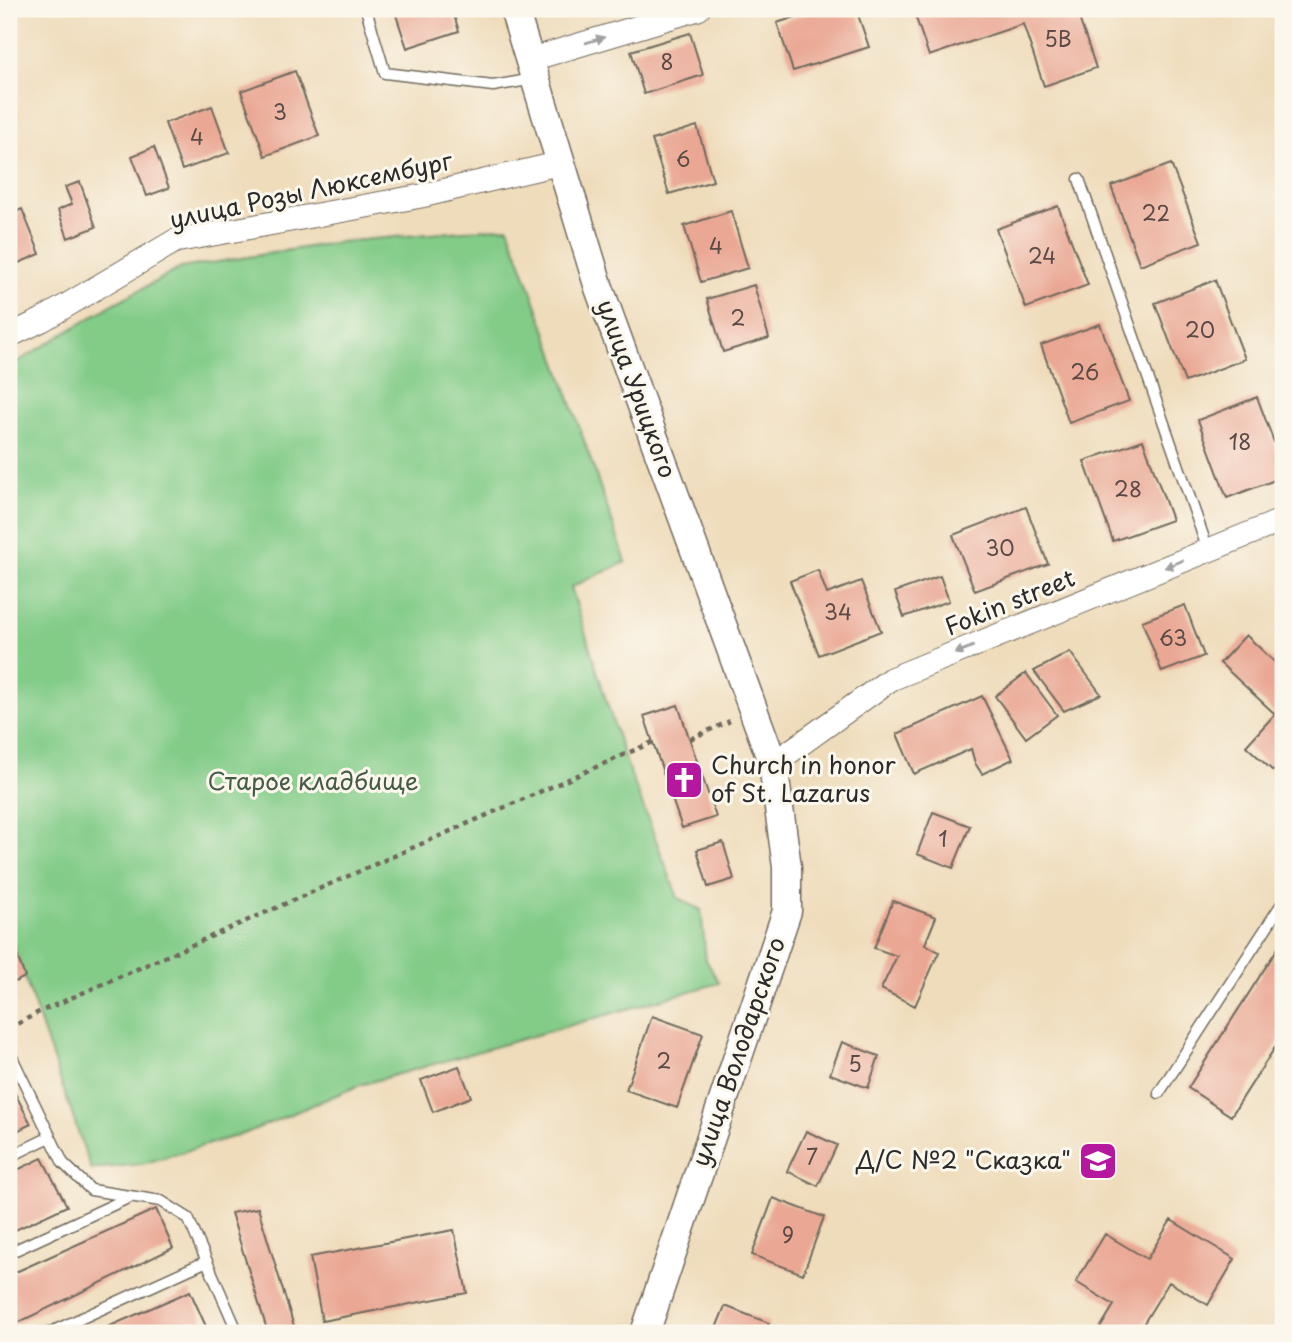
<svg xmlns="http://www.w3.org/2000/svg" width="1292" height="1342" viewBox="0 0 1292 1342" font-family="'Playpen Sans',sans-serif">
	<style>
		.green { fill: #83cc88; stroke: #577c5a; stroke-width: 2 }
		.building { fill: #eaa894 }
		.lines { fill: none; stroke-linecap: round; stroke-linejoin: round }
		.service-casing { stroke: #70695d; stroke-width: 13 }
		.minor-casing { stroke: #70695d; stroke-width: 25 }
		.tertiary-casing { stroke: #70695d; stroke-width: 31 }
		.path { stroke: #70695d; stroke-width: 4.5; stroke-dasharray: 5 5; stroke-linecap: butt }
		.service { stroke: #fff; stroke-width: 10 }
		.minor { stroke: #fff; stroke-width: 23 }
		.tertiary { stroke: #fff; stroke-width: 28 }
		.oneway { fill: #a0a0a0 }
		.labels { text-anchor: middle; stroke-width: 6; stroke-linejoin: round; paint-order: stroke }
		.number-label { font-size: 21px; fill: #5b4a45 }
		.street-label { font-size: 24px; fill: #2b2b2b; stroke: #fbf7ec }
		.poi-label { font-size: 24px; fill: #2b2b2b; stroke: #fbf7ec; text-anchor: start }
		.park-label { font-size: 24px; fill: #455b47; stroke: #fbf7ec }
	</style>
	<rect width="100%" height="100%" fill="#fbf7ec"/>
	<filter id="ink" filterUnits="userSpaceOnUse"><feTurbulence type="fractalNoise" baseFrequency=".0143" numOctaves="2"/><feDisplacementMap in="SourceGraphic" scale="14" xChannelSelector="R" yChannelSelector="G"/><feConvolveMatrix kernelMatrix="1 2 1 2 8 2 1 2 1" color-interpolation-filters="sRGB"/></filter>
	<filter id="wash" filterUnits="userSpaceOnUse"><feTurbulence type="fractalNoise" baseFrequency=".00686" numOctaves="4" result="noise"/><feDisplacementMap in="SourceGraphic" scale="28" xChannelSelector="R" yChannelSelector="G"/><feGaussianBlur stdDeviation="1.57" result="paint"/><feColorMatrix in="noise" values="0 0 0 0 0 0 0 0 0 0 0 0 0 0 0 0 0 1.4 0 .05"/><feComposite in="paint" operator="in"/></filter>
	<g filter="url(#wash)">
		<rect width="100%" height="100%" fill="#efdcbb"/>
		<path class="green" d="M508 227 552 348 626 562 571 587 623 754 678 898 701 910 706 960 719 983 360 1085 246 1133 142 1164 91 1169 9 932V367L113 304 181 268 339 242Z"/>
		<g id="blocks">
			<path class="building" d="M394 9H452L459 31 407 48Z
				M820 9H856L869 47 793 71 777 23Z
				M913 9H1076L1096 68 1044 86 1023 24 929 56Z
				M690 33 703 75 644 94 631 51Z
				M295 71 319 136 265 156 241 91Z
				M212 106 229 153 182 170 165 123Z
				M697 126 713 181 669 194 652 140Z
				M154 147 169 188 147 196 132 156Z
				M1171 164 1201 242 1140 265 1111 186Z
				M80 182 96 227 68 238 58 210 72 204 65 187Z
				M1058 206 1088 285 1026 308 996 229Z
				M22 209 40 254 9 267V215Z
				M731 211 748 268 701 282 684 226Z
				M1215 280 1245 359 1185 382 1155 303Z
				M754 285 769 338 723 352 707 299Z
				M1100 324 1129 401 1069 423 1041 345Z
				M1257 397 1283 466V477L1227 498 1198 420Z
				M1143 440 1172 520 1113 541 1084 461Z
				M1026 507 1048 564 975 591 953 535Z
				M818 570 827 594 861 581 881 631 819 655 790 581Z
				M940 576 949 601 904 617 895 592Z
				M1185 605 1204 656 1162 672 1142 621Z
				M1246 635 1283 670V759L1273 771 1246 746 1275 714 1220 663Z
				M1070 652 1101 694 1064 711 1034 671Z
				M1026 673 1057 715 1026 738 995 696Z
				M982 696 1013 759 982 774 975 763 971 749 914 774 897 734Z
				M678 705 716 817 682 828 644 716Z
				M933 812 970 826 953 868 917 854Z
				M723 842 734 879 708 887 697 850Z
				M893 901 936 917 925 944 939 952 915 1006 881 989 897 956 874 948Z
				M9 933 25 977 9 985Z
				M1283 940V1035L1231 1116 1188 1088Z
				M652 1016 703 1034 677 1108 626 1090Z
				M842 1042 879 1056 868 1088 830 1074Z
				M459 1066 471 1097 433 1112 421 1080Z
				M9 1082 31 1124 9 1135Z
				M806 1131 837 1145 818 1186 787 1171Z
				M42 1158 67 1206 9 1233V1174Z
				M773 1198 824 1217 803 1274 752 1255Z
				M258 1208 296 1333H268L231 1213Z
				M156 1209 173 1248 9 1327V1275Z
				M1171 1220 1235 1259 1208 1305 1169 1282 1142 1326 1155 1333H1097L1114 1305 1076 1282 1105 1234 1147 1259Z
				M454 1230 467 1293 322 1321 310 1257Z
				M190 1291 209 1333H94Z
				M725 1306 769 1323 765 1333H714Z"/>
		</g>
	</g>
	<g filter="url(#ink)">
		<use href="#blocks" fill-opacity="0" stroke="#70695d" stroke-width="2"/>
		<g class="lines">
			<defs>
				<path id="service" d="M366 9 385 73 493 86 534 79
					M1079 179 1208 550
					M9 1051 63 1163 91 1190 161 1201 188 1218 238 1333
					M1159 1093 1283 902
					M9 1157 50 1137
					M9 1253 130 1197
					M49 1333 207 1261"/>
				<path id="minor" d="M529 60 698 9
					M9 336 42 320 175 241 421 196 561 163
					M773 764 891 679 1283 520"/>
				<path id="tertiary" d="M514 9 599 288 773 764 787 867V911L645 1333"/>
			</defs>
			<use href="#service" class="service-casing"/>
			<use href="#minor" class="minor-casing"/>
			<use href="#tertiary" class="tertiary-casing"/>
			<path class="path" d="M690 739 730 721
				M9 1029 37 1013 653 742"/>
			<use href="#service" class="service"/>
			<use href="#minor" class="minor"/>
			<use href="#tertiary" class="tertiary"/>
		</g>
		<defs><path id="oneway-solid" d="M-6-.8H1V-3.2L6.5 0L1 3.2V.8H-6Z" transform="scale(1.75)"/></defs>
		<g class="oneway">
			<use href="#oneway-solid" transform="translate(595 40) rotate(-17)"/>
			<use href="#oneway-solid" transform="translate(1174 564) rotate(158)"/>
			<use href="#oneway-solid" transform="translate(964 650) rotate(158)"/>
		</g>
	</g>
	<defs>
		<symbol id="church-square" viewBox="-11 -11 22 22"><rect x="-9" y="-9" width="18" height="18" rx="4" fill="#b5179e" stroke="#fbf7ec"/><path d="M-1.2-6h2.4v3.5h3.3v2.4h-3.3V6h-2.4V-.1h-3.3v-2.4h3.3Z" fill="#fff"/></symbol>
		<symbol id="school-square" viewBox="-11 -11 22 22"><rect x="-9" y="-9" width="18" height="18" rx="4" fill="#b5179e" stroke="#fbf7ec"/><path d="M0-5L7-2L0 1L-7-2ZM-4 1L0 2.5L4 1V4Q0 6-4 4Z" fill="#fff"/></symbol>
	</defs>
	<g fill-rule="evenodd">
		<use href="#church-square" x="662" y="758" width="44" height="44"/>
		<use href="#school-square" x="1076" y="1139" width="44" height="44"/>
	</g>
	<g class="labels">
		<g class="number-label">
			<text x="1058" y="47">5В</text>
			<text x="667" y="70">8</text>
			<text x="280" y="120">3</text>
			<text x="197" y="145">4</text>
			<text x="683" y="167">6</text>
			<text x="1156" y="221">22</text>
			<text x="716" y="254">4</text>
			<text x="1042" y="264">24</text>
			<text x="738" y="326">2</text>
			<text x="1200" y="338">20</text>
			<text x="1085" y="380">26</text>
			<text x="1240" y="450">18</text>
			<text x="1128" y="497">28</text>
			<text x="1000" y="556">30</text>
			<text x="838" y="620">34</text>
			<text x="1173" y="646">63</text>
			<text x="943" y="847">1</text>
			<text x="664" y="1069">2</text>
			<text x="855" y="1072">5</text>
			<text x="812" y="1165">7</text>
			<text x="788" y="1243">9</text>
		</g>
		<g class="street-label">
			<text transform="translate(311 191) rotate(-12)" y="8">улица Розы Люксембург</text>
			<text transform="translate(636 389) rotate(70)" y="8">улица Урицкого</text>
			<text transform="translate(1010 603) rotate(-22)" y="8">Fokin street</text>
			<text transform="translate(739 1052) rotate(-71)" y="8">улица Володарского</text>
		</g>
		<g class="poi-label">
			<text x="711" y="774">Church in honor<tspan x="711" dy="28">of St. Lazarus</tspan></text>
			<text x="1071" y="1169" text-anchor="end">Д/С №2 "Сказка"</text>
		</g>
		<g class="park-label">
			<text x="313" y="790">Старое кладбище</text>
		</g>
	</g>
	<rect width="1292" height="1342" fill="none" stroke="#fbf7ec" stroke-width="35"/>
</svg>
